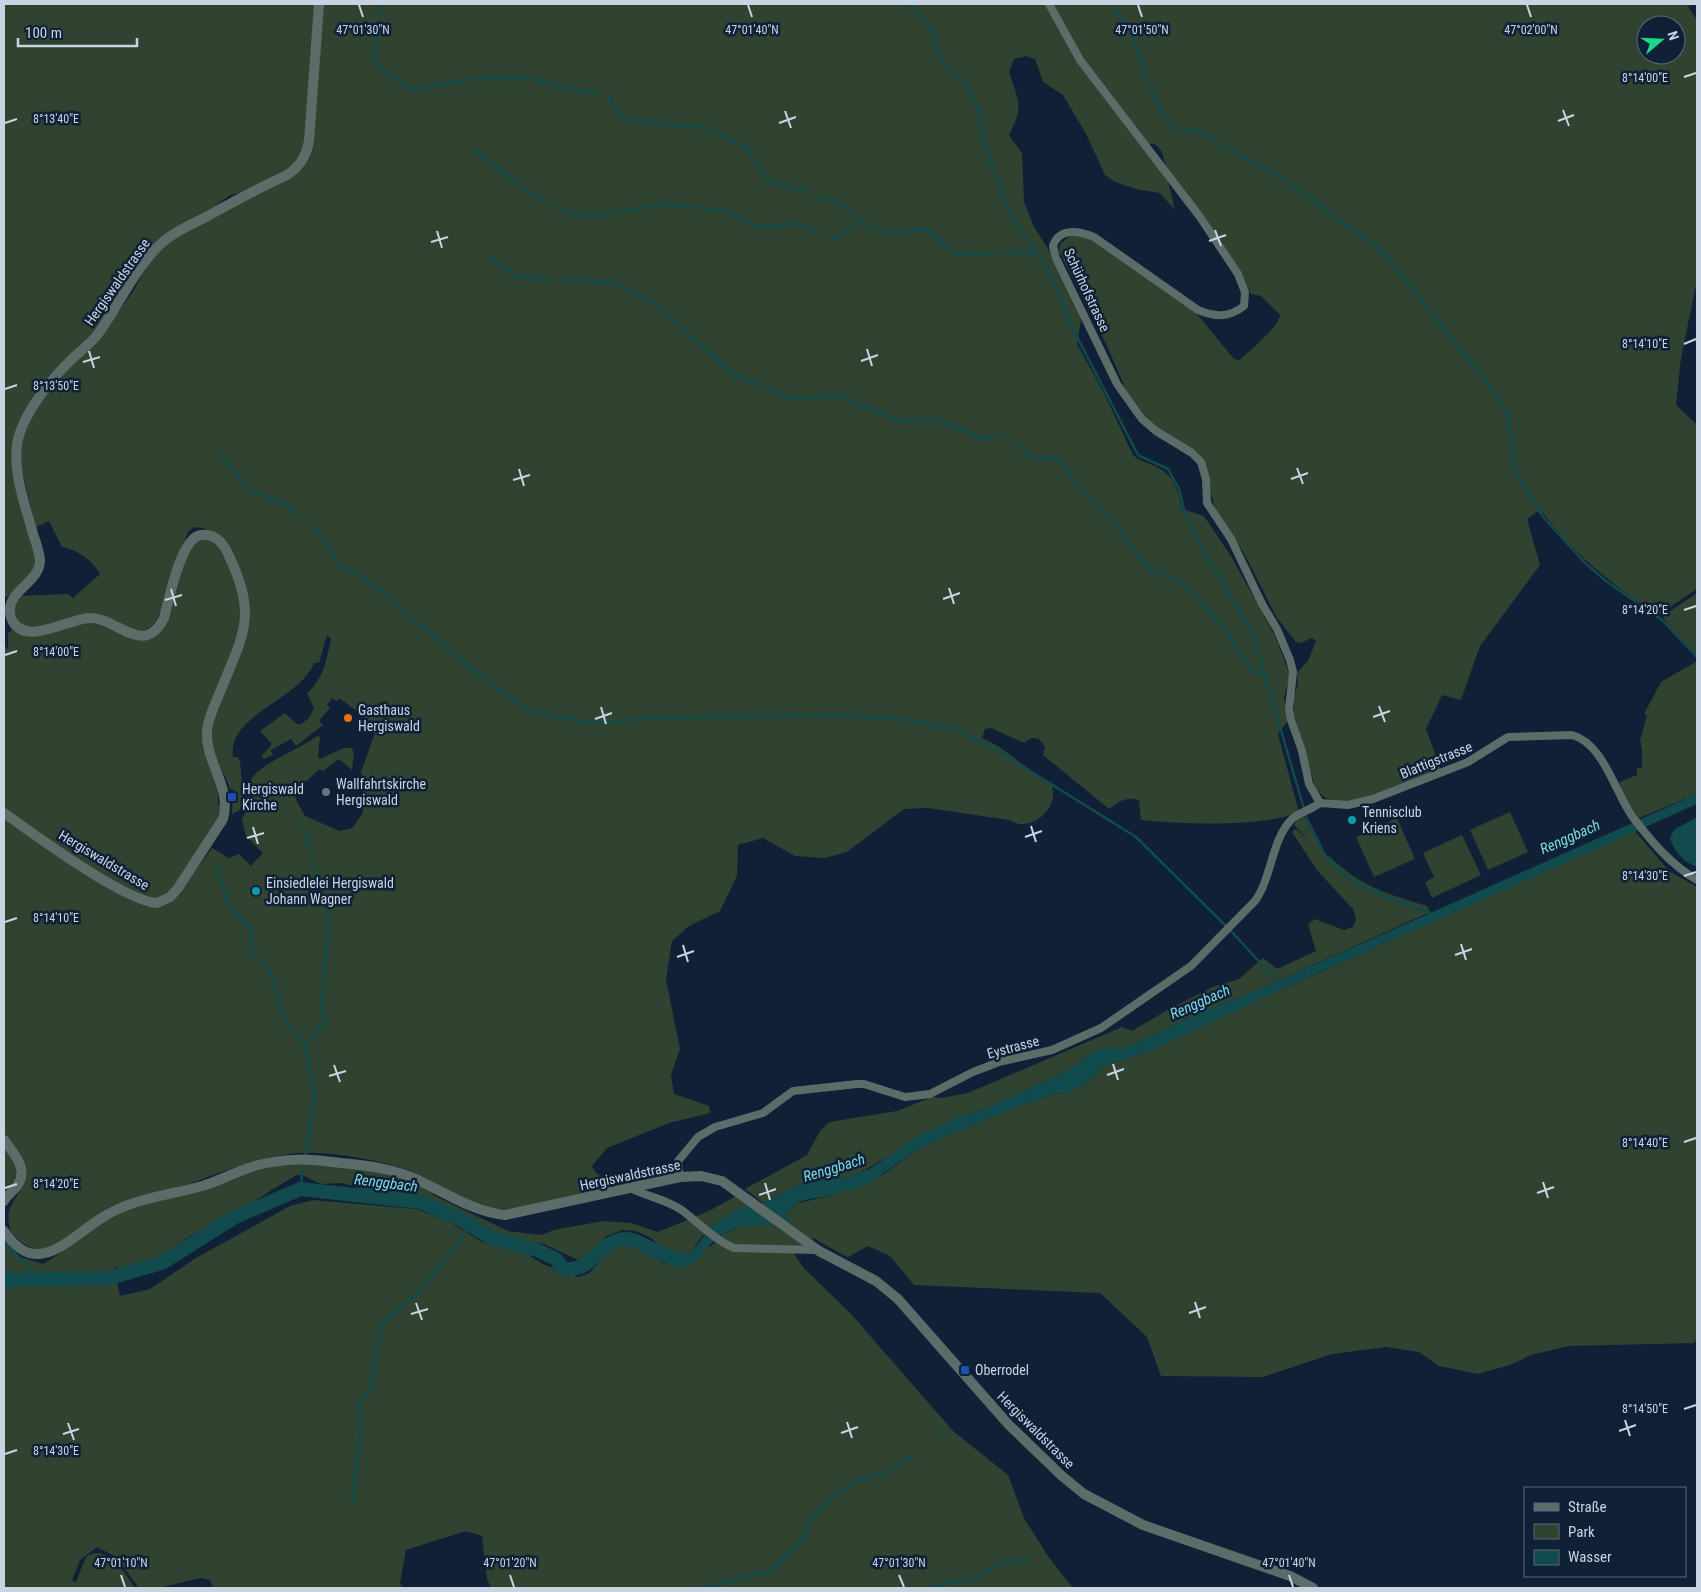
<svg xmlns="http://www.w3.org/2000/svg" width="1701" height="1592" viewBox="0 0 1701 1592" font-family="'Roboto Condensed',sans-serif">
	<style>
		.green { fill: #304230; fill-rule: evenodd }
		.water { fill: #114b4e }
		.lines { fill: none; stroke-linecap: round; stroke-linejoin: round }
		.stream { stroke: #114b4e; stroke-width: 2.5 }
		.river { stroke: #114b4e; stroke-width: 14 }
		.minor { stroke: #5c6d69; stroke-width: 8 }
		.tertiary { stroke: #5c6d69; stroke-width: 10 }
		.ticks { fill: none; stroke: #c9d4e3; stroke-width: 2 }
		.food-dot { fill: #e8710a; stroke: #102036; stroke-width: 2 }
		.worship-dot { fill: #6b7280; stroke: #102036; stroke-width: 2 }
		.transit-dot { fill: #1a4fb4; stroke: #102036; stroke-width: 2 }
		.culture-dot { fill: #0f9aa8; stroke: #102036; stroke-width: 2 }
		.labels { text-anchor: middle; stroke-width: 5; stroke-linejoin: round; paint-order: stroke }
		.street-label { font-size: 14px; fill: #c9d4e3; stroke: #102036 }
		.poi-label { font-size: 14px; fill: #c9d4e3; stroke: #102036; text-anchor: start }
		.water-label { font-size: 15px; font-style: italic; fill: #7cd7dc; stroke: #102036 }
		.ticks-label { font-size: 12px; text-anchor: middle; fill: #c9d4e3; stroke: #102036; stroke-width: 5; stroke-linejoin: round; paint-order: stroke }
	</style>
	<rect width="100%" height="100%" fill="#102036"/>
	<path class="green" d="M4 4H315L304 149 290 169 243 192 230 195 203 215 163 236 101 324 68 360 15 442 36 559C33 574 20 593 4 598Z
		M322 4H1046L1074 58 1168 181 1175 210 1160 193 1140 190 1115 182 1105 175 1086 134 1063 95 1043 82 1035 59 1026 56 1014 59 1009 72C1019 102 1024 106 1009 135L1022 153 1024 202 1034 227 1051 253 1082 315 1077 344 1103 391 1133 455C1142 463 1151 463 1160 469 1175 477 1179 493 1182 509L1204 516 1231 556 1275 636 1290 675 1284 697 1288 721 1278 734 1299 812C1259 828 1185 824 1141 820L1139 800C1127 796 1118 802 1109 809L1043 755 1045 747 1039 739 1032 738 1024 743 991 728 985 729 982 738 998 746 1052 786C1058 805 1039 826 1020 824 1017 824 1012 821 1009 820L928 808 904 809 847 852 824 858 795 856 763 838 738 845 737 876 720 911 689 926 672 941 666 980 680 1049 671 1075 674 1094 709 1106 710 1113 669 1123 607 1148 592 1166 595 1172 612 1184 609 1188C578 1194 518 1213 490 1209 470 1207 435 1183 415 1173 386 1160 328 1151 297 1153 247 1158 203 1182 156 1194 141 1198 126 1199 112 1206 87 1217 67 1248 39 1250 26 1247 18 1241 11 1231 0 1201 26 1198 25 1172 24 1158 12 1146 4 1135V645L8 649V633L12 630C17 631 21 634 26 635 51 638 73 618 97 621 122 625 142 659 164 624L190 546 200 538C215 537 222 547 226 560 233 578 242 594 243 614 246 653 208 692 204 732 202 753 215 770 220 790H218V805H221L217 821 182 878 188 880 212 848 229 858 239 854 251 866 263 853 246 836 242 820C251 805 245 796 250 782 257 764 301 749 317 736L320 737 318 757 320 759 344 748H352L354 753 352 770 339 759 323 771 320 769 295 791 296 800 305 816 340 831 352 828 363 813 361 772 375 733 361 714 339 698 337 701 332 698 327 705 330 708 319 721 323 725 296 746 291 739 271 750 273 755 264 759 261 757 272 744 260 731 285 713 297 724H301L309 718 314 708 307 693C323 680 327 658 331 639L327 635 319 663H314C299 701 227 714 233 757H238L240 762 244 801 239 811 232 814 233 789H230C224 770 211 757 211 736 211 721 217 708 222 695 243 647 259 624 238 572 233 559 229 544 218 536 208 530 196 522 188 532 180 550 164 619 151 627 131 641 111 611 88 614 65 618 19 647 14 608L19 596 68 594 73 598 100 574C93 560 77 550 62 547L49 521 36 527 20 463 21 439 32 413 75 361 100 337 134 290 147 266 165 245 206 219 295 174 307 161 311 150Z
		M1052 4H1692L1688 7 1697 20V280L1681 358 1676 405 1697 425V589L1658 615C1614 586 1575 556 1543 513L1538 511 1527 519 1540 565 1480 646 1461 700 1442 695 1426 729 1441 770C1415 779 1364 804 1337 801 1327 801 1320 794 1315 787L1294 715V696L1298 685 1297 673 1308 661 1316 641 1312 638 1301 643 1296 642 1277 618 1244 553 1215 509 1204 463 1199 454 1165 435 1149 421 1126 390 1108 348 1059 251 1060 244 1071 235 1088 236 1197 314 1234 359 1240 360C1249 351 1279 327 1280 315L1261 296 1251 294 1243 276 1166 168 1162 152 1155 144H1149L1074 46ZM1646 25H1676V55H1646Z
		M1697 593V656L1665 621 1663 616Z
		M1697 661V794L1639 818 1625 798 1619 782 1637 775V768H1642V749L1640 740 1647 716 1644 714 1661 682Z
		M1510 812 1528 852 1488 870 1470 830Z
		M1304 816 1326 858 1329 856C1361 887 1385 893 1427 906L1430 912 1260 989 1199 1013 1126 1048 1093 1052 1069 1070 987 1108 956 1118 861 1172 847 1177 803 1183 763 1203 745 1189 807 1155 820 1131 829 1122 897 1111 932 1097 941 1098 968 1093 1122 1027 1132 1031 1169 1009 1213 987 1239 979 1263 958 1277 969 1316 951 1308 924 1315 919 1344 930 1353 927 1356 919 1353 909 1316 869 1294 835 1292 832 1296 829 1311 843 1294 825 1297 819Z
		M1397 818 1415 859 1374 877 1356 837Z
		M1635 831 1669 871 1697 887V1338L1694 1343 1569 1346 1531 1355 1510 1365 1478 1374 1439 1366 1419 1352 1386 1347 1332 1354 1263 1377 1161 1376 1147 1337 1100 1293 914 1285 890 1256 868 1246 848 1257 845 1256 813 1238 812 1240 790 1224 786 1215 795 1204 832 1195 884 1174 916 1150 941 1138 1006 1111 1049 1096 1071 1091 1084 1085 1104 1066 1152 1050 1211 1021Z
		M1462 835 1481 875 1432 898 1425 882 1434 877 1423 853Z
		M4 1146C19 1170 21 1173 4 1196Z
		M291 1162 383 1172 431 1190 433 1195 508 1231 541 1235 554 1230 603 1221 631 1223 658 1232 711 1210 736 1196 747 1204 702 1236 690 1254 682 1257 667 1252 651 1238 636 1231 623 1230 606 1236 592 1255 585 1260H578L544 1244 489 1233 421 1197 372 1191 341 1183 321 1184 302 1175H297L273 1189 239 1212 190 1236 154 1262 121 1271 114 1267 120 1296 150 1289 196 1258 290 1206 313 1200 416 1209 450 1222 482 1242 527 1254 543 1264 578 1277 588 1274 613 1248 623 1243H630L665 1264 711 1246 723 1234 742 1226 772 1224 806 1246H799L794 1254 803 1267 852 1315 953 1431 1008 1475 1025 1520 1050 1559 1073 1588H491L487 1579 482 1536 466 1531 406 1550 400 1583 403 1588H213L210 1580 201 1578 158 1588H139L116 1557 97 1547 80 1560 72 1580 76 1582 86 1557C106 1542 126 1574 135 1588H4V1242L17 1256 43 1264C70 1249 90 1227 117 1212L237 1176Z"/>
	<path class="water" d="M1697 794V804L1295 983 1152 1050 1104 1066 1084 1085 1071 1091 1049 1096 1006 1111 941 1138 916 1150 867 1185 832 1195 805 1200 795 1204 786 1215 790 1224C768 1226 746 1222 725 1233 698 1247 705 1275 665 1264L667 1252 676 1257 690 1254 713 1224 747 1204 763 1203 803 1183 847 1177 861 1172 871 1168 920 1135 956 1118 987 1108 1069 1070 1093 1052 1100 1049 1126 1048 1199 1013 1260 989Z
		M1697 817V867C1685 863 1672 850 1670 837L1675 829Z"/>
	<g class="lines">
		<path class="stream" d="M380 4 374 63 412 90 471 79H532L596 94
			M905 4 918 11 930 28 943 63 968 86 980 114 982 138 1010 214 1053 279 1072 327 1138 455 1168 469 1179 489 1185 514 1204 552 1253 635 1307 819 1325 855 1342 874 1368 890 1430 913
			M1110 4 1130 28 1146 78 1163 115 1173 127 1198 132 1285 180 1382 251 1496 394 1508 417 1516 472 1543 517 1585 563 1606 581 1662 620 1697 657
			M609 96 622 117 667 125 709 128 745 147 769 181 809 193
			M471 148 529 192 544 200
			M821 197 838 202 861 221 885 233 927 229 957 255 996 253
			M555 206 567 212 590 216 667 204 728 211 754 226 798 224 817 231
			M831 236 836 238 861 221
			M1007 253 1036 252
			M491 257 516 277 551 279
			M562 280 615 283 656 304 731 373 792 399 840 396 898 421 935 419 984 439 1002 435
			M1014 442 1023 448 1029 459 1059 458 1078 486 1116 525 1148 569 1183 583 1220 624 1253 672 1264 674
			M218 454 254 492 282 502 298 515
			M312 526 326 540 331 554 342 567 367 580 477 673 523 707 553 716 592 723 652 718 834 715 909 720 956 730 990 746 1136 837 1226 926
			M303 825 310 851
			M217 868 229 906 251 928V954L269 968 285 1021 305 1045
			M1230 930 1278 982
			M305 1158 315 1092 305 1046 325 1022 321 1011 329 920 312 859
			M300 1189 304 1163
			M4 1241 28 1267 35 1280
			M941 1437 947 1433
			M352 1504 362 1421 358 1404 370 1390 382 1325 423 1287 471 1226
			M703 1588 769 1571 800 1543 810 1520 833 1496 856 1481 886 1472 912 1457
			M931 1588 947 1582 973 1579 999 1564 1029 1560"/>
		<path class="river" d="M4 1280 109 1278 162 1263 235 1217 300 1189 420 1202 458 1218 491 1238 537 1250 556 1259 563 1269C597 1272 596 1240 626 1239 637 1238 664 1259 683 1260"/>
		<path class="minor" d="M1049 4 1080 60 1200 217 1238 274 1245 292 1244 306C1229 318 1215 317 1198 310L1094 237C1079 231 1059 227 1053 246L1056 258 1117 384 1142 419 1156 431 1192 453 1201 462 1206 479 1207 503 1231 539 1262 604 1277 629 1290 660 1293 672 1289 709 1291 720 1302 751 1309 784 1320 803
			M1320 803 1348 805 1373 799 1468 762 1508 737 1572 735C1603 743 1615 792 1632 816 1650 840 1671 865 1697 880
			M680 1177 678 1161 698 1137 715 1127 763 1113 793 1091 857 1084H864L905 1097 930 1094 973 1072 999 1062 1052 1050 1101 1028 1191 966 1255 901C1272 878 1271 840 1292 819 1299 812 1311 810 1320 803
			M632 1189C649 1197 668 1200 683 1211 700 1224 715 1240 734 1248L818 1250"/>
		<path class="tertiary" d="M4 813C33 834 126 902 157 903L170 897 178 888 223 819C232 786 205 763 207 731 208 717 215 705 220 692 243 635 258 616 229 556 224 544 216 533 201 535 181 537 169 599 164 618 143 659 116 616 89 618 68 619 25 647 12 620 0 592 40 585 40 560 39 551 36 542 33 534 26 507 13 474 17 445 21 415 52 378 74 357 82 350 91 343 98 334 119 305 137 264 164 241 176 231 192 224 206 217 233 202 259 188 287 175 300 166 306 157 309 141L319 4
			M4 1140C14 1154 29 1169 17 1186 13 1192 7 1195 4 1201
			M4 1231C11 1241 22 1254 36 1254 60 1255 87 1225 108 1214 136 1198 171 1195 202 1186 220 1181 236 1171 255 1166 287 1157 308 1159 341 1163 368 1166 392 1168 418 1180 446 1193 474 1212 505 1215L680 1177 701 1176 722 1181 819 1251 876 1281 898 1299 1009 1425 1062 1476 1084 1494 1143 1525 1290 1576 1313 1588"/>
	</g>
	<path class="ticks" d="M359 5 363 17M748 5 752 17M1138 5 1142 17M1527 5 1531 17M1684 77 1696 73M1563 110 1569 126M785 111 791 128M1558 121 1574 115M5 123 17 119M779 123 796 117M1215 230 1221 246M437 231 442 248M1209 241 1226 235M431 242 448 237M1684 344 1696 339M867 349 872 366M89 351 94 368M861 361 878 355M83 362 100 357M5 389 17 385M1297 468 1303 484M519 469 524 486M1291 479 1308 473M513 480 530 475M949 588 954 604M171 589 176 606M943 599 960 593M165 600 182 595M1684 610 1696 606M5 655 17 651M1379 706 1385 722M601 707 606 724M1373 717 1390 711M595 719 612 713M1031 826 1036 842M253 827 258 844M1025 837 1042 831M247 838 264 833M1684 876 1696 872M5 922 17 918M1461 944 1466 960M683 945 688 962M1455 955 1472 949M677 957 694 951M1113 1064 1118 1080M334 1065 340 1082M1107 1075 1124 1069M329 1076 346 1071M1684 1142 1696 1138M1543 1182 1548 1198M765 1183 770 1200M5 1188 17 1184M1537 1193 1554 1187M759 1195 776 1189M1195 1302 1200 1318M416 1303 422 1320M1189 1313 1206 1307M411 1314 428 1309M1684 1409 1696 1405M1625 1420 1630 1436M847 1422 852 1438M68 1423 74 1440M1619 1431 1636 1425M841 1433 858 1427M63 1434 79 1429M5 1454 17 1450M121 1575 125 1587M510 1575 514 1587M899 1575 904 1587M1289 1575 1293 1587"/>
	<circle class="food-dot" cx="348" cy="718" r="5"/>
	<circle class="worship-dot" cx="326" cy="792" r="5"/>
	<g class="transit-dot">
		<rect x="227" y="792" width="10" height="10" rx="2.5"/>
		<rect x="960" y="1365" width="10" height="10" rx="2.5"/>
	</g>
	<g class="culture-dot">
		<circle cx="1352" cy="820" r="5"/>
		<circle cx="256" cy="891" r="5"/>
	</g>
	<g class="labels">
		<g class="street-label">
			<text transform="translate(117 282) rotate(-55)" y="5">Hergiswaldstrasse</text>
			<text transform="translate(1087 290) rotate(65)" y="5">Schürhofstrasse</text>
			<text transform="translate(1436 760) rotate(-22)" y="5">Blattigstrasse</text>
			<text transform="translate(104 860) rotate(31)" y="5">Hergiswaldstrasse</text>
			<text transform="translate(1013 1047) rotate(-15)" y="5">Eystrasse</text>
			<text transform="translate(630 1175) rotate(-12)" y="5">Hergiswaldstrasse</text>
			<text transform="translate(1036 1430) rotate(45)" y="5">Hergiswaldstrasse</text>
		</g>
		<g class="poi-label">
			<text x="358" y="715">Gasthaus<tspan x="358" dy="16">Hergiswald</tspan></text>
			<text x="336" y="789">Wallfahrtskirche<tspan x="336" dy="16">Hergiswald</tspan></text>
			<text x="242" y="794">Hergiswald<tspan x="242" dy="16">Kirche</tspan></text>
			<text x="1362" y="817">Tennisclub<tspan x="1362" dy="16">Kriens</tspan></text>
			<text x="266" y="888">Einsiedlelei Hergiswald<tspan x="266" dy="16">Johann Wagner</tspan></text>
			<text x="975" y="1375">Oberrodel</text>
		</g>
		<g class="water-label">
			<text transform="translate(1570 837) rotate(-24)" y="5">Renggbach</text>
			<text transform="translate(1200 1002) rotate(-24)" y="5">Renggbach</text>
			<text transform="translate(834 1168) rotate(-17)" y="5">Renggbach</text>
			<text transform="translate(386 1183) rotate(7)" y="5">Renggbach</text>
		</g>
	</g>
	<g class="ticks-label">
		<text x="363" y="34">47°01'30"N</text>
		<text x="752" y="34">47°01'40"N</text>
		<text x="1142" y="34">47°01'50"N</text>
		<text x="1531" y="34">47°02'00"N</text>
		<text x="1645" y="82">8°14'00"E</text>
		<text x="56" y="123">8°13'40"E</text>
		<text x="1645" y="348">8°14'10"E</text>
		<text x="56" y="390">8°13'50"E</text>
		<text x="1645" y="614">8°14'20"E</text>
		<text x="56" y="656">8°14'00"E</text>
		<text x="1645" y="880">8°14'30"E</text>
		<text x="56" y="922">8°14'10"E</text>
		<text x="1645" y="1147">8°14'40"E</text>
		<text x="56" y="1188">8°14'20"E</text>
		<text x="1645" y="1413">8°14'50"E</text>
		<text x="56" y="1455">8°14'30"E</text>
		<text x="121" y="1567">47°01'10"N</text>
		<text x="510" y="1567">47°01'20"N</text>
		<text x="899" y="1567">47°01'30"N</text>
		<text x="1289" y="1567">47°01'40"N</text>
	</g>
	<rect width="1701" height="1592" fill="none" stroke="#c9d4e3" stroke-width="10"/>
	<rect x="1524" y="1487" width="162" height="90" fill="#102036" stroke="#5a687b"/>
	<rect x="1534" y="1503" width="25" height="8" fill="#5c6d69" stroke="#5a687b"/>
	<text x="1568" y="1512" font-size="15" fill="#c9d4e3">Straße</text>
	<rect x="1534" y="1524" width="25" height="15" fill="#304230" stroke="#5a687b"/>
	<text x="1568" y="1537" font-size="15" fill="#c9d4e3">Park</text>
	<rect x="1534" y="1550" width="25" height="15" fill="#114b4e" stroke="#5a687b"/>
	<text x="1568" y="1562" font-size="15" fill="#c9d4e3">Wasser</text>
	<g transform="translate(1661 40) rotate(71)"><circle r="24" fill="#102036" stroke="#5a687b"/>
	<path d="M0-4L9 19L0 12L-9 19Z" fill="#1ad988"/>
	<text y="-8" font-size="14" font-weight="bold" text-anchor="middle" fill="#c9d4e3">N</text>
	</g>
	<path d="M18 38v8h119v-8" fill="none" stroke="#c9d4e3" stroke-width="2.5"/>
	<text x="25" y="38" font-size="15" fill="#c9d4e3" stroke="#102036" stroke-width="4" paint-order="stroke">100 m</text>
</svg>
